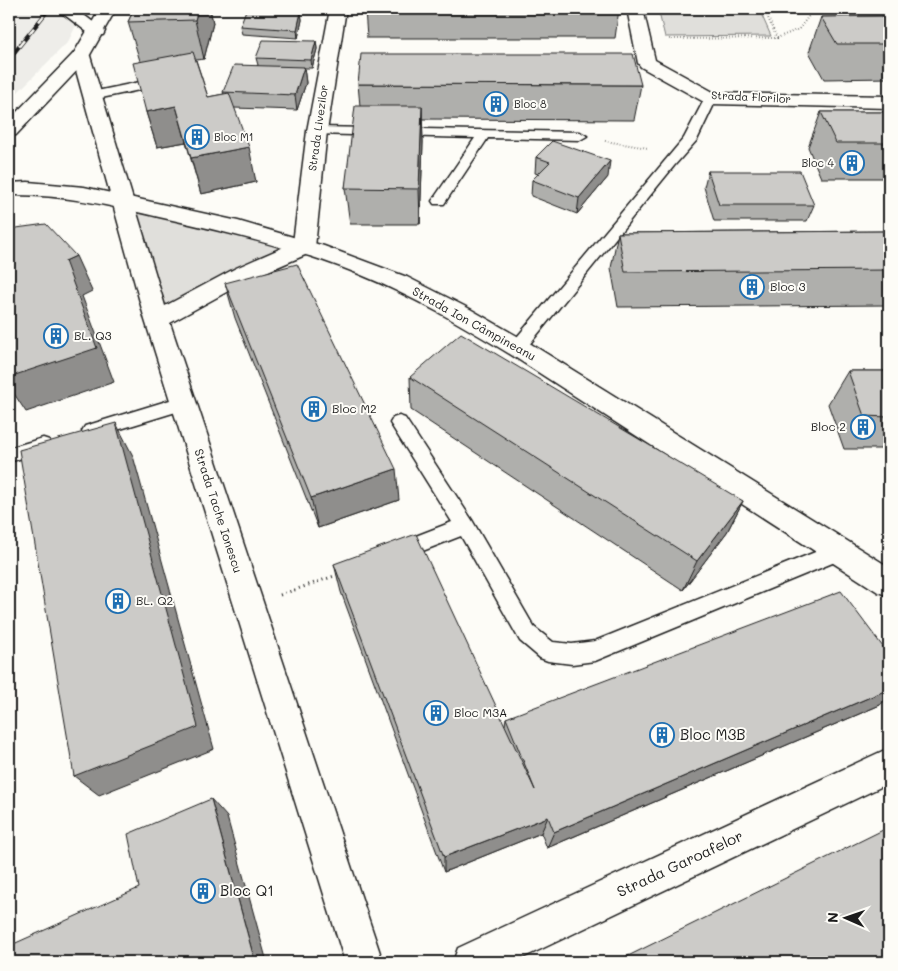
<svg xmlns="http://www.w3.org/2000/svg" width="898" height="971" viewBox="0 0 898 971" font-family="Mali,sans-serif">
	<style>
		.built { fill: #eeede9 }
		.green { fill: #e0dfdb; stroke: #7e7e7c }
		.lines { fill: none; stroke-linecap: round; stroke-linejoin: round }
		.service-casing { stroke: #1c1c1c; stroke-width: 3 }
		.minor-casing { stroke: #1c1c1c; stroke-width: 3 }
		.tertiary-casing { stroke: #1c1c1c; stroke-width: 3 }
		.path-far1 { stroke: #1c1c1c; stroke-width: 2; stroke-dasharray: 0.5 2.5; stroke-linecap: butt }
		.path { stroke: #1c1c1c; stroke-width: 3; stroke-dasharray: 1 4; stroke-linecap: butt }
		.service { fill: #fdfcf7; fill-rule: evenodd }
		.minor { fill: #fdfcf7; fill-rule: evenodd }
		.tertiary { fill: #fdfcf7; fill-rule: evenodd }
		.rail-casing { stroke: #1c1c1c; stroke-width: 4 }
		.rail { stroke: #fdfcf7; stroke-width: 2.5; stroke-dasharray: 8; stroke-linecap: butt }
		.wall { fill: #afafac; stroke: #1c1c1c }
		.shaded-wall { fill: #8f8e8c; stroke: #1c1c1c }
		.building { fill: #cccbc8; stroke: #1c1c1c }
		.labels { text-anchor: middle; stroke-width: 4; stroke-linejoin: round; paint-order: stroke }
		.far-street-label { font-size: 11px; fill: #1c1c1c; stroke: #fdfcf7 }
		.far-poi-label { font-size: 11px; fill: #1c1c1c; stroke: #fdfcf7; text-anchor: start }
		.poi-label { font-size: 12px; fill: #1c1c1c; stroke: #fdfcf7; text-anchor: start }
		.street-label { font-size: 12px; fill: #1c1c1c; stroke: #fdfcf7 }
		.near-poi-label { font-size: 15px; fill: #1c1c1c; stroke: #fdfcf7; text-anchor: start }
		.near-street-label { font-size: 15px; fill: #1c1c1c; stroke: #fdfcf7 }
	</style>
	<rect width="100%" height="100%" fill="#fdfcf7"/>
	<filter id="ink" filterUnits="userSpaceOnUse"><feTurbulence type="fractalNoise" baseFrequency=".02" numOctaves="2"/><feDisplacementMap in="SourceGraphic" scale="10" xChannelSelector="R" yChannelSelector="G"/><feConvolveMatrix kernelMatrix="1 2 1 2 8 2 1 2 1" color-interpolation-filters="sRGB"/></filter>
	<g filter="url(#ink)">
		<path class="built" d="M9 9H84L68 42 9 101Z"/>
		<path class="green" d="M658 9H759L771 36 665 37Z
			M123 202 304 247 157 320Z"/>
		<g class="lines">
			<defs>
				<path id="service" d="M164 77 168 78 170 81 168 84 92 100 86 96 92 92Z
					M711 94 717 98 697 140 674 166 524 351 518 353 512 351 510 347 512 343 684 138 705 98Z
					M317 127 580 132 587 136 580 140 488 138 444 204H434L432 201 475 138 312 134 310 131 312 128Z
					M183 396 189 398 192 403 189 408 91 438 85 436 82 431 85 426Z
					M399 416 405 418 472 520 534 627 553 642 572 644 595 641 840 542 847 545 850 551 847 557 595 661 572 664 548 661 540 658 520 641 461 536 397 561 390 558 387 552 390 546 452 522 390 423 393 418Z
					M43 438 49 440 52 445 49 450 9 462V448Z"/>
				<path id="minor" d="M57 9H76L105 31 103 35H91Z
					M330 9H346L327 131 315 247 312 252 252 278 170 323 383 962H345L145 320 72 56 75 52 81 51 87 52 90 56 165 306 236 268 293 243 307 131Z
					M627 9H643L655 60 715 93 889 96V108L711 104 704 102 641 67 638 63Z
					M889 748V783L514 962H453L458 948Z"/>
				<path id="tertiary" d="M100 9H116L87 60 16 135 9 137V120L74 53Z
					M28 182 84 187 238 221 324 246 407 277 470 309 531 344 889 567V596L878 592 513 356C464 326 413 296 359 274 295 248 226 232 159 217 108 205 61 194 9 195V183Z"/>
			</defs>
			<use href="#service" class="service-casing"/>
			<use href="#minor" class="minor-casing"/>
			<use href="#tertiary" class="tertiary-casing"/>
			<path class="path-far1" d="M777 38 799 29 814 9
				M669 39 777 38 764 9
				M605 141 648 148"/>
			<path class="path" d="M280 595 340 574"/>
			<use href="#service" class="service"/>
			<use href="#minor" class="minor"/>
			<use href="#tertiary" class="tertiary"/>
			<defs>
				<path id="rail" d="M9 59 49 9"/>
			</defs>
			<use href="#rail" class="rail-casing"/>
			<use href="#rail" class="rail"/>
		</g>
		<path class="wall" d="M134 9H210L213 23 204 59 196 60 208 97 224 94 223 92 258 65 256 58 316 41 317 49 312 68H304L306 83 297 110 234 108 256 182 201 194 186 142 157 147 146 112 140 61 128 22Z
			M365 9H619L615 38H367Z
			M301 12 302 20 298 38 242 34 240 26Z
			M889 16V78L824 79 809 52 821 17Z
			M358 84 641 85 634 120 422 119 423 142 420 224H350L345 188 360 106Z
			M821 112H889V178H821L808 147Z
			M536 157 608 177 577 214 531 196 532 180 538 174 535 173Z
			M708 171 814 205 807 221H714L704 187Z
			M889 231V305L618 307 611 268 618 233Z
			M225 283 399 500 318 528 235 318Z
			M848 371H889V449H844L828 404Z
			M410 377 743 501 727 532 683 590 411 410Z
			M334 564 505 725 506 718 880 705 547 848 541 833 444 872 341 592Z"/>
		<path class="shaded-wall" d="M198 9H210L213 23 204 59 195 20Z
			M301 12 302 20 298 38 297 30Z
			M316 41 317 49 312 68 311 60Z
			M304 67 306 83 297 110 295 95Z
			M176 106 186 142 157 147 146 112Z
			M422 106 423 142 420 224 419 189Z
			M249 147 256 182 201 194 191 158Z
			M610 161 608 177 577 214 579 198Z
			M76 256 92 291 82 296 114 382 26 412 9 386V377L65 261Z
			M116 423 133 456 214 749 99 795 74 776Z
			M396 469 399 500 318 528 311 498Z
			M743 501 727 532 683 590 697 561Z
			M889 689V697L880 705 547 848 554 832Z
			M211 799 227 817 267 962H255Z
			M548 817 541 833 444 872V857Z"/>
		<path class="building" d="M134 9H198L195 20 128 22Z
			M246 10 301 12 297 30 240 26Z
			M889 16V44H837L821 17Z
			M263 40 316 41 311 60 256 58Z
			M193 52 208 97 229 93 249 147 191 158 176 106 146 112 133 63Z
			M361 54H633L641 85 358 84Z
			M234 65 304 67 295 95 223 92Z
			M355 106H422L419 189 345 188Z
			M821 112H889V143H836Z
			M552 141 610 161 579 198 532 180 550 162 536 157Z
			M708 171H800L814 205H719Z
			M46 224 76 256 65 261 97 348 9 377V229Z
			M889 231V270L625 272 618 233Z
			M297 264 396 469 311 498 225 283Z
			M461 333 743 501 697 561 410 377Z
			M848 371H889V417L864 416Z
			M116 423 198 727 74 776 19 450Z
			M416 534 535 790 506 718 841 591 889 655V689L554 832 548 817 444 857 334 564Z
			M211 799 255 962H9V946L139 888 128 834Z
			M889 827V962H623L622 959Z"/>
	</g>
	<defs>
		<symbol id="building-ring" viewBox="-11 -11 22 22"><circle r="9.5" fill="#fdfcf7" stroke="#1f6fb2" stroke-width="1.5"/><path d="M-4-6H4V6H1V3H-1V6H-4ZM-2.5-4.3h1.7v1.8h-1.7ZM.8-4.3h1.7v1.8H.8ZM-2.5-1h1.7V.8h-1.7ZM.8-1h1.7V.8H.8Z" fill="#1f6fb2"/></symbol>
	</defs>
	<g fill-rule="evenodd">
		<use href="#building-ring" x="482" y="90" width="28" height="28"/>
		<use href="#building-ring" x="183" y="123" width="28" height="28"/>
		<use href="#building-ring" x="838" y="149" width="28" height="28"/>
		<use href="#building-ring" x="738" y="273" width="28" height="28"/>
		<use href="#building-ring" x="42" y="322" width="28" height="28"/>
		<use href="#building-ring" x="300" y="395" width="28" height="28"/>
		<use href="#building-ring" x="849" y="413" width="28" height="28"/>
		<use href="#building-ring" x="104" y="587" width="28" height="28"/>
		<use href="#building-ring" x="422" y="699" width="28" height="28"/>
		<use href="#building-ring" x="648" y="721" width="28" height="28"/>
		<use href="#building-ring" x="189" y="877" width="28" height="28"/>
	</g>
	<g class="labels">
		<g class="far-street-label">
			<text transform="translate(751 97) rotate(3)" y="4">Strada Florilor</text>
			<text transform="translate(318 128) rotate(-82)" y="4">Strada Livezilor</text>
		</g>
		<g class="far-poi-label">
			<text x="514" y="108">Bloc 8</text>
			<text x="214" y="141">Bloc M1</text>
			<text x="834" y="167" text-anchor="end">Bloc 4</text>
		</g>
		<g class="poi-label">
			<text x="770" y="291">Bloc 3</text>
			<text x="74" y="340">BL. Q3</text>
			<text x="332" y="413">Bloc M2</text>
			<text x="846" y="431" text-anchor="end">Bloc 2</text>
			<text x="136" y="605">BL. Q2</text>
			<text x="454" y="717">Bloc M3A</text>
		</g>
		<g class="street-label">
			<text transform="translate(474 324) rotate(29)" y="4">Strada Ion Câmpineanu</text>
			<text transform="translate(218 511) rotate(72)" y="4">Strada Tache Ionescu</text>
		</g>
		<g class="near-poi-label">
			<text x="680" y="740">Bloc M3B</text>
			<text x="220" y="896">Bloc Q1</text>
		</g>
		<g class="near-street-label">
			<text transform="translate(680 864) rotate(-25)" y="5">Strada Garoafelor</text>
		</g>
	</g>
	<rect width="898" height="971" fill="none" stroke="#fdfcf7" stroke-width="30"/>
	<rect x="15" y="15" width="868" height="941" fill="none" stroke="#1c1c1c" stroke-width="2" filter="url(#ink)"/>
	<g transform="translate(846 918) rotate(272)" stroke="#fdfcf7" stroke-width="4" paint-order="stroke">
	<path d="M0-4L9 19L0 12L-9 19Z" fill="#1c1c1c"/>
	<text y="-8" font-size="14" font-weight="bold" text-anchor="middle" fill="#1c1c1c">N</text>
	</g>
</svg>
